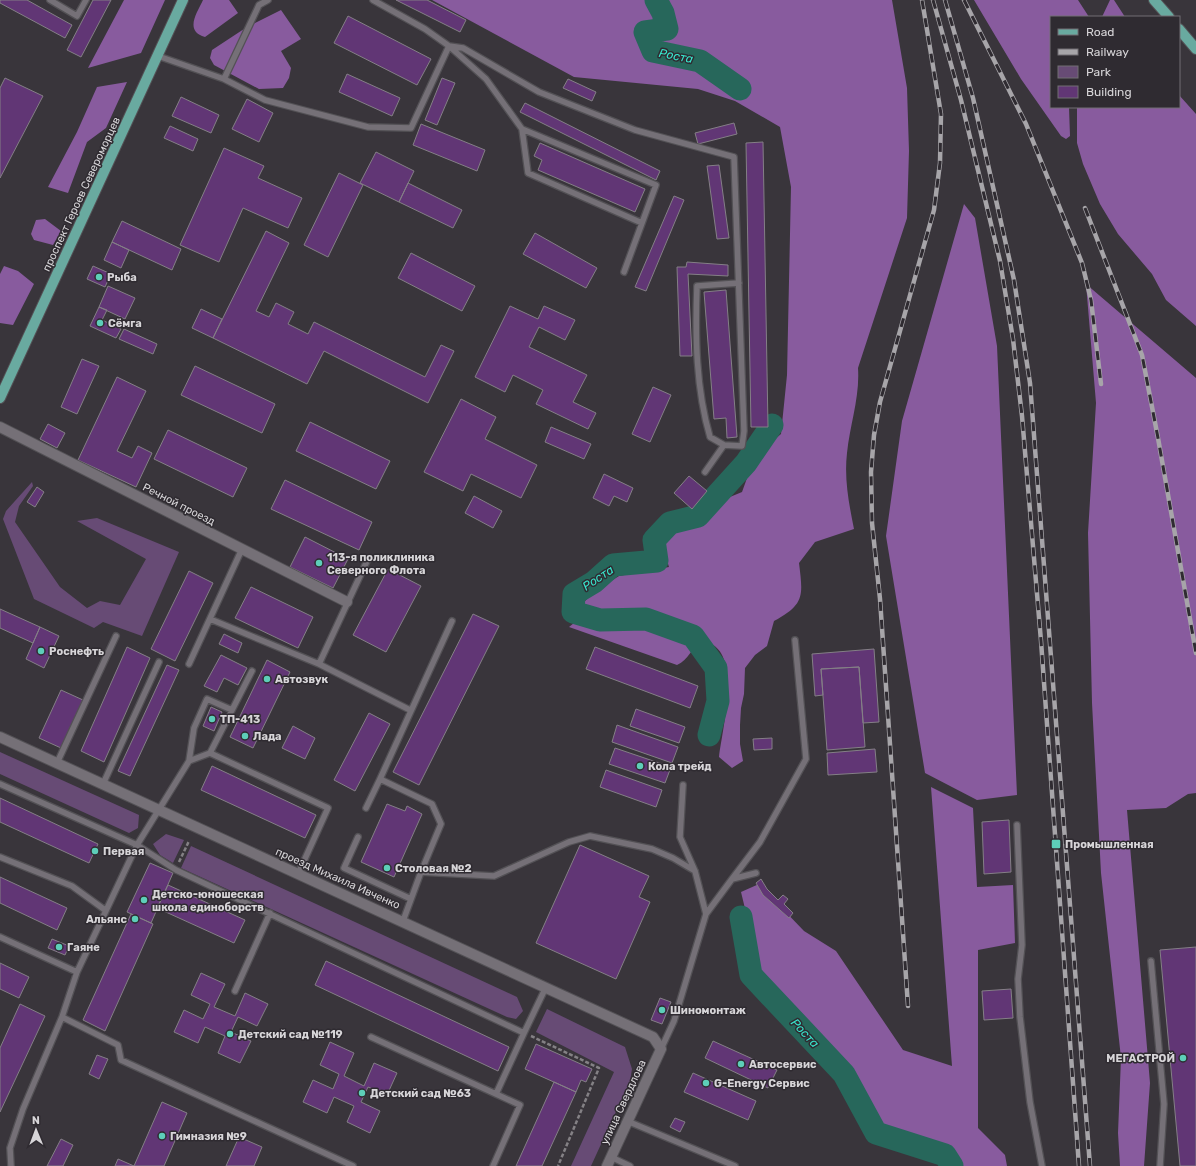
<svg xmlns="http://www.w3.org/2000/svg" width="1196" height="1166" viewBox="0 0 1196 1166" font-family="Rubik,sans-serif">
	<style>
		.green { fill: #674b75 }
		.forest { fill: #885b9e }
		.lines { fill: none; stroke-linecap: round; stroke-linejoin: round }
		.river { stroke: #27675b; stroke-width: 23 }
		.building { fill: #613675; stroke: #847f86 }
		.lane-casing { stroke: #535155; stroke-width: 8 }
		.street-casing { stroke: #535155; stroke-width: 12 }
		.secondary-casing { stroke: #535155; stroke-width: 12 }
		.primary-casing { stroke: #535155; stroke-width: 12 }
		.path { stroke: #848185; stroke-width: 2.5; stroke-dasharray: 4 2; stroke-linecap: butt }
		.lane { stroke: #757077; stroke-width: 5.5 }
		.street { stroke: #757077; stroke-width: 10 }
		.secondary { stroke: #757077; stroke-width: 10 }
		.primary { stroke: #69aaa0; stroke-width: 10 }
		.rail-casing { stroke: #a7a5a9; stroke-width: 4.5 }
		.rail { stroke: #2f2b31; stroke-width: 3; stroke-dasharray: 9; stroke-linecap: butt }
		.poi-dot { fill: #5dceb9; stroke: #2f2b31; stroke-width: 1.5 }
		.labels { text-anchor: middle; stroke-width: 3; stroke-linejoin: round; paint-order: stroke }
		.street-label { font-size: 11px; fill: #d7d5d8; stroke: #2f2b31 }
		.poi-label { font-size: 11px; font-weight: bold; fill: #d7d5d8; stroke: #2f2b31; text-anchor: start }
		.water-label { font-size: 12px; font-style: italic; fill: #37e7cd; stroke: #2f2b31 }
	</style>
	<rect width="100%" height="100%" fill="#39353b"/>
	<path class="green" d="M32 482 33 486 19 506 15 522 60 587 87 608 100 601 120 605 146 559 77 521 97 518 179 552 142 636 103 622 94 628 34 599 3 519 6 511Z
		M0 752 139 815 138 828 129 833 0 774Z
		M166 834 184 840 173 863 160 855 153 844Z
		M191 846 517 997 523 1011 516 1019 507 1017 181 868Z
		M547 1009 625 1047 632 1069 630 1081 591 1166H571L614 1072 536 1032Z"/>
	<path class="forest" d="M124 0H165L141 53 88 68Z
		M203 0H229L238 13 205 37C184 31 197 13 203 0Z
		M432 0H892L907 88 909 151 907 218 858 368C860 397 850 424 847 453 844 479 849 504 854 529L815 542 799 563C803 596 805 604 774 621L767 646 755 655 745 668 744 694 741 708 740 725V744L743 761 732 768 719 757C722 731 740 661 713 645 709 642 706 641 701 643 691 647 689 660 677 665L569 627 594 607 581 605 595 591 619 576 669 567 662 544 678 529 696 525 713 504 742 492 755 456 781 434 787 375 791 187 780 127 735 101 698 89 574 77Z
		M974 0H1078L1089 17H1051V107H1069L1070 136 1066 139 1061 136 1021 79Z
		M1110 0H1114L1125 17H1102Z
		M281 10 301 39 281 51 291 68 289 78 283 88 259 89 214 65 210 58 212 50 247 27Z
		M127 82 106 128 87 142 68 193 48 187 77 132 97 87Z
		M1179 95 1196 114V326L1166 300 1152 274 1118 234 1100 204 1083 164 1077 143V107H1179Z
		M964 204 975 218 997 346 1017 795 977 800 925 773 886 536 902 421Z
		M45 219 61 231 53 245 34 240 31 234 36 220Z
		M4 266 18 271 34 284 13 325 0 323V274Z
		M1086 284 1196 378V793L1188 794 1166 808 1127 810 1150 1083 1144 1166H1120L1118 1133 1121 1058 1101 873 1092 703 1088 533 1096 403Z
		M931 787 973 808 977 887 1013 885 1015 943 978 950V1128L1005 1155 1007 1166H962L948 1147 881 1127 846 1070 765 991 741 892 759 884 804 931 836 951 903 1050 952 1066Z"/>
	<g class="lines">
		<path class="river" d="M656 0 663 13 667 29 645 32 653 51 700 61 740 89
			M709 735 718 701 716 668 693 636 646 619 600 620 573 612 574 594 594 582 613 565 657 561 654 540 670 523 698 516 746 463 772 425
			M741 917 751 975 844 1074 876 1133 945 1155 952 1166"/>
	</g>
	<path class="building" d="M0 0H27L72 25 65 38 0 3Z
		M93 0H111L81 57 67 50Z
		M396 0H427L466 20 460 32Z
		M348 16 431 59 417 85 334 43Z
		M347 74 400 98 392 116 339 92Z
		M5 78 43 96 0 178V88Z
		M442 78 455 83 437 125 425 120Z
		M568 79 596 92 592 101 563 88Z
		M181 97 219 115 211 133 172 116Z
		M247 99 273 113 259 142 232 129Z
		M525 103 660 171 656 180 520 112Z
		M734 123 737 134 698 144 695 133Z
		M421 124 485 150 477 171 413 145Z
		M170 126 198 139 193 151 164 138Z
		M763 142 768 427H751L746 143Z
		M540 143 645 189 635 212 538 170 542 160 534 156Z
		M224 148 264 166 258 178 302 198 288 228 243 208 219 262 180 245Z
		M376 152 414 171 399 202 360 183Z
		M719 165 729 238 717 239 707 166Z
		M339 173 363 185 328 257 304 245Z
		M408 183 462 210 453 228 399 202Z
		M674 196 684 200 646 291 635 287Z
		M122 221 181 249 172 270 112 242Z
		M266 231 289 243 256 311 269 317 276 303 294 312 288 324 308 334 314 322 425 377 441 345 454 351 428 403 324 351 307 384 213 338Z
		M535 233 597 268 586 288 523 254Z
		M112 242 129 250 121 268 104 260Z
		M411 253 475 286 462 311 398 278Z
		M687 262 728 265V276L688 274 692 356H680L677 267H686Z
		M93 266 111 274 105 287 87 279Z
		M108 286 135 298 125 319 99 307Z
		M726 290 737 437 727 438 726 418 714 419 704 292Z
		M510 306 538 319 544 306 575 320 565 340 539 327 529 347 587 375 573 402 596 413 588 429 536 404 543 390 513 375 505 392 475 377Z
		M99 307 107 310 102 320 121 329 116 338 90 326Z
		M201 309 222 319 213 338 192 328Z
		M124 329 157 344 153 354 119 339Z
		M82 359 99 366 77 414 61 407Z
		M195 366 275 404 262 433 181 395Z
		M117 377 146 391 117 451 132 458 138 446 152 453 136 487 78 460Z
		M653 387 671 395 650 442 632 434Z
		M461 399 496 417 485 439 537 465 521 498 471 474 463 491 424 472Z
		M310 422 390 461 376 489 296 451Z
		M48 424 65 433 57 448 40 439Z
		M551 427 591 444 584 459 545 442Z
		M168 430 247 468 233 497 154 459Z
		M604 474 633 488 627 502 614 496 609 506 593 498Z
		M689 476 707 491 692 509 674 493Z
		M285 480 372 522 359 550 271 509Z
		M37 487 44 492 35 507 27 502Z
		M474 496 502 511 493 528 465 513Z
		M305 537 348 559 333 588 290 567Z
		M388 569 421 586 386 652 353 635Z
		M189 571 213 583 175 661 151 649Z
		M251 587 313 617 298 648 235 618Z
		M0 609 40 627 33 643 0 628Z
		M473 614 499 626 419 785 393 772Z
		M40 627 59 636 44 668 26 659Z
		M224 634 242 643 238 653 219 644Z
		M127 647 150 658 104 762 81 751Z
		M595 647 698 686 690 708 586 669Z
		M874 649 879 722 863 723 859 667 821 669 823 695 815 696 812 654Z
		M221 655 247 668 238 685 224 678 217 692 204 686Z
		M267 660 290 672 253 748 230 737Z
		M167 665 179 670 130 776 118 771Z
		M859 667 865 747 827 750 821 669Z
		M61 690 83 700 61 748 39 738Z
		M211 707 222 712 214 731 203 726Z
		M636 709 685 727 679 743 630 726Z
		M369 713 390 724 355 791 334 780Z
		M617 725 678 747 672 763 612 742Z
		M293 726 315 738 305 759 282 748Z
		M772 738V749L754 750 753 739Z
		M615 748 671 767 665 783 609 764Z
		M875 749 877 772 828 775 827 753Z
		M212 766 316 815 305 838 201 790Z
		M606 770 662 790 656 807 600 787Z
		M0 798 98 844 89 863 0 822Z
		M387 804 405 811 407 806 422 814 394 877 361 862Z
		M1009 820 1011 872 984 874 982 822Z
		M580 845 649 876 639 897 650 902 616 979 536 943Z
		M150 863 173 873 151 923 127 912Z
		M0 877 67 908 57 930 0 903Z
		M761 879 767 889 778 900 783 895 788 899 784 904 793 913 789 918 763 895 756 883Z
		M168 885 245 920 234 943 157 908Z
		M131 914 153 924 105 1031 83 1020Z
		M52 939 69 946 65 955 48 948Z
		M1196 947V1166H1180L1160 950Z
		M326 961 509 1047 498 1071 315 985Z
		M0 963 29 977 19 998 0 989Z
		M201 973 225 984 214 1007 235 1016 245 993 268 1004 257 1026 238 1017 231 1032 251 1041 240 1063 218 1053 225 1036 205 1027 198 1043 174 1032 184 1010 203 1019 210 1004 191 995Z
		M1011 989 1013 1018 984 1020 982 991Z
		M660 998 671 1002 662 1024 651 1020Z
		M20 1004 45 1016 0 1112V1048Z
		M713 1041 777 1070 768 1088 705 1058Z
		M330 1042 354 1053 344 1076 364 1086 374 1063 397 1073 387 1095 368 1087 361 1102 380 1111 370 1133 347 1122 354 1106 334 1097 327 1113 303 1102 313 1080 333 1089 339 1074 320 1065Z
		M536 1044 592 1069 586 1082 581 1080 576 1092 525 1069Z
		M97 1055 108 1059 99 1079 89 1074Z
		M693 1073 756 1101 748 1120 684 1092Z
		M554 1082 576 1092 542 1166H516Z
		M162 1102 187 1113 164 1166H115L118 1159 134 1166Z
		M675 1118 685 1122 680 1132 670 1127Z
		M239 1137 262 1147 254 1166H226Z
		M61 1139 73 1145 63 1166H47Z"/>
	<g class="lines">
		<defs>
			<path id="lane" d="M50 0 77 16 86 0
				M373 0 425 29 449 46 486 79 522 129 656 185 624 272
				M449 46 463 48 539 92 635 130 734 157 744 431 742 446 724 445 705 472
				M158 56 224 79 259 5 268 0
				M224 79 265 100 368 127 411 128 449 46
				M522 129 528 173 642 223
				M724 445 710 437C696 389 695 336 697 286L739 283
				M367 561 319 664 410 710
				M210 619 319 664
				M189 664 242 549
				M252 671 210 753 189 761 137 845 176 870 524 1033 496 1094 520 1105 493 1166
				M210 753 328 808 298 874
				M189 761 194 728 207 699 232 710
				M57 763 116 636
				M0 784 137 845 77 972 62 1017 23 1109 10 1148 11 1166
				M103 784 159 662
				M366 808 380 779
				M1017 825 1022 945 1018 979 1020 1017 1030 1102 1042 1166
				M358 837 344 868 411 899
				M0 857 72 886 105 910
				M421 872 441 824 432 804 380 779 452 621
				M732 879 760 842 806 759 795 640
				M706 914 732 879 756 873
				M403 921 421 872 494 876 569 842 590 836 652 849 673 858 695 871
				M0 937 77 972
				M1151 961 1164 1104 1160 1166
				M235 991 270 913
				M62 1017 118 1045 121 1060 353 1166
				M524 1033 546 987
				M371 1037 496 1094
				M661 1049 674 1021 706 914 695 871 680 837 683 785
				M627 1121 735 1166
				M611 1157 630 1166"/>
			<path id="street" d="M0 427 347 602"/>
			<path id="secondary" d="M0 737 653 1037 661 1049 607 1166"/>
			<path id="primary" d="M1154 0 1169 17
				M1179 29 1196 49
				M0 398 183 0"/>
		</defs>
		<use href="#lane" class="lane-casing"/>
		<use href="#street" class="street-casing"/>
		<use href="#secondary" class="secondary-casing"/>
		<use href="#primary" class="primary-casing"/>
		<path class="path" d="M179 862 189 841
			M531 1036 599 1068 558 1166"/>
		<use href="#lane" class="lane"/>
		<use href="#street" class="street"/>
		<use href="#secondary" class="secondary"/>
		<use href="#primary" class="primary"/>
		<defs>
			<path id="rail" d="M933 0 961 100 1000 261 1013 339 1022 416 1041 641 1079 1166
				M945 0 973 98 1014 280 1030 383 1090 1166
				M964 0 1026 124 1082 263 1091 300 1101 384
				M1085 208 1142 355 1158 438 1196 653
				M908 1006 880 599 872 523 871 472 874 435 880 402 934 210 940 163 941 114 922 0"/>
		</defs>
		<use href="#rail" class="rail-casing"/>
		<use href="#rail" class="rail"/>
	</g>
	<g class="poi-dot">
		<circle cx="99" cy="277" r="4"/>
		<circle cx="100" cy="323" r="4"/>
		<circle cx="319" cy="563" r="4"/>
		<circle cx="41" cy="651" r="4"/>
		<circle cx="267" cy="679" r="4"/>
		<circle cx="212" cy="719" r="4"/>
		<circle cx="245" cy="736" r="4"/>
		<circle cx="640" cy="766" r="4"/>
		<rect x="1051" y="839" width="10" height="10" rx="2"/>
		<circle cx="95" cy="851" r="4"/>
		<circle cx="387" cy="868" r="4"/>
		<circle cx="144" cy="900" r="4"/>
		<circle cx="135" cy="919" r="4"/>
		<circle cx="59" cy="947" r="4"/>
		<circle cx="662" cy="1010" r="4"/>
		<circle cx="230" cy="1034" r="4"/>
		<circle cx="1183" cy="1058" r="4"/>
		<circle cx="741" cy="1064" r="4"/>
		<circle cx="706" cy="1083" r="4"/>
		<circle cx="362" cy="1093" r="4"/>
		<circle cx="162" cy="1136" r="4"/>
	</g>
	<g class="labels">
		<g class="street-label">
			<text transform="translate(81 194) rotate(-65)" y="4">проспект Героев Североморцев</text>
			<text transform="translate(179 504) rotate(27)" y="4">Речной проезд</text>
			<text transform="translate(338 878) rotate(24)" y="4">проезд Михаила Ивченко</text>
			<text transform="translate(623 1102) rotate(-65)" y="4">улица Свердлова</text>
		</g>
		<g class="poi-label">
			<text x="107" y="281">Рыба</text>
			<text x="108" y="327">Сёмга</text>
			<text x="327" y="561">113-я поликлиника<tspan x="327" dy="13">Северного Флота</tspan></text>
			<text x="49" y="655">Роснефть</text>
			<text x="275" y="683">Автозвук</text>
			<text x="220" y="723">ТП-413</text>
			<text x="253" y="740">Лада</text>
			<text x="648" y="770">Кола трейд</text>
			<text x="1065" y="848">Промышленная</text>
			<text x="103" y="855">Первая</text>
			<text x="395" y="872">Столовая №2</text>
			<text x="152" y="898">Детско-юношеская<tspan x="152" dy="13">школа единоборств</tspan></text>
			<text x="127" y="923" text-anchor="end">Альянс</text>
			<text x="67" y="951">Гаяне</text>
			<text x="670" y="1014">Шиномонтаж</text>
			<text x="238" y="1038">Детский сад №119</text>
			<text x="1175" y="1062" text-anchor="end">МЕГАСТРОЙ</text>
			<text x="749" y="1068">Автосервис</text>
			<text x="714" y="1087">G-Energy Сервис</text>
			<text x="370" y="1097">Детский сад №63</text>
			<text x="170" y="1140">Гимназия №9</text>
		</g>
		<g class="water-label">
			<text transform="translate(676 56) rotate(11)" y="4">Роста</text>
			<text transform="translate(598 578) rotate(-34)" y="4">Роста</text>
			<text transform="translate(805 1033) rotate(47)" y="4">Роста</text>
		</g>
	</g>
	<rect x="1050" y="16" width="130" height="92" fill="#2f2b31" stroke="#726f74"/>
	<rect x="1058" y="29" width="20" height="6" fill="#69aaa0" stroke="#726f74"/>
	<text x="1086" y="36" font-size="12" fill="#d7d5d8">Road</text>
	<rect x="1058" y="49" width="20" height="6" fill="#a7a5a9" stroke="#726f74"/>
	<text x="1086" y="56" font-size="12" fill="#d7d5d8">Railway</text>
	<rect x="1058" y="66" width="20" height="12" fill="#674b75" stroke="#726f74"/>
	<text x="1086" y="76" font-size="12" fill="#d7d5d8">Park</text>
	<rect x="1058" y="86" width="20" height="12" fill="#613675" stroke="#726f74"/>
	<text x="1086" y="96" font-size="12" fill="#d7d5d8">Building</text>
	<g transform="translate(36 1130) rotate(359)" stroke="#2f2b31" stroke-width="3" paint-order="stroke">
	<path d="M0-3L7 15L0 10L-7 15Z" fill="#d7d5d8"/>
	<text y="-6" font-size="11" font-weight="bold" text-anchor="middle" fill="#d7d5d8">N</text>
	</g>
</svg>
